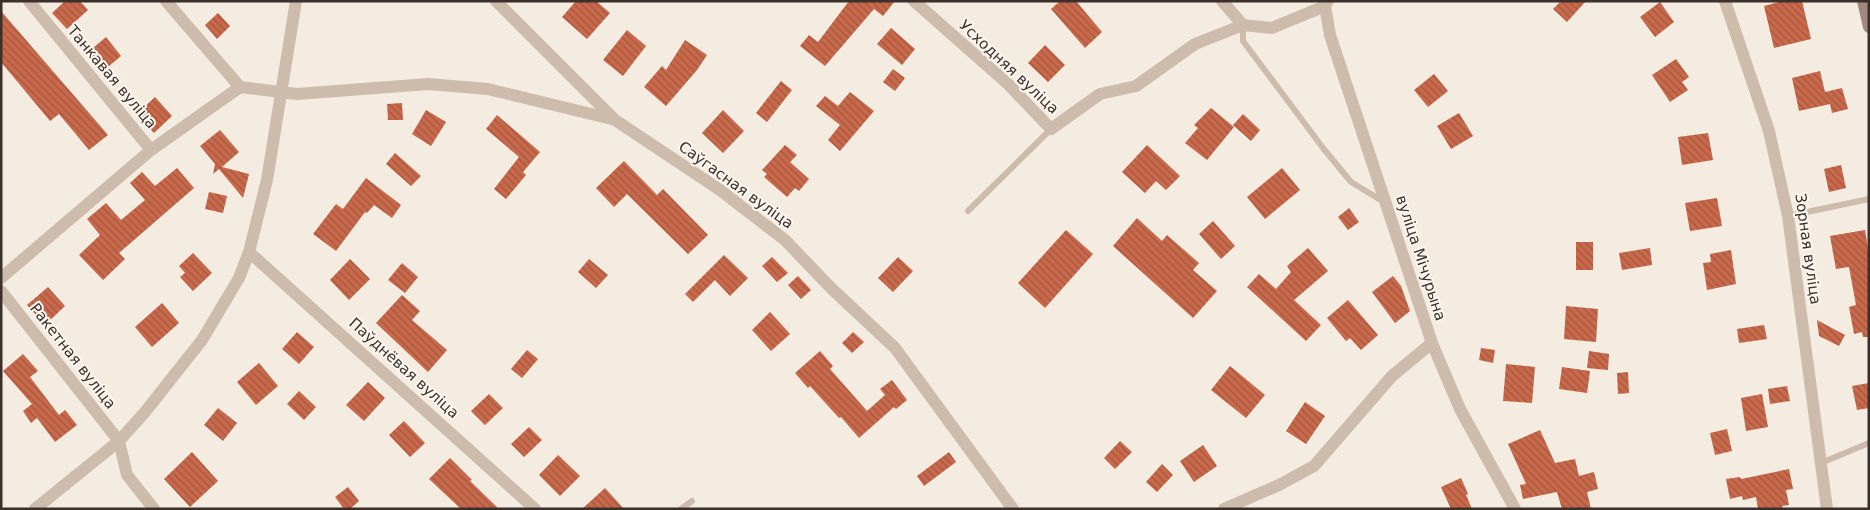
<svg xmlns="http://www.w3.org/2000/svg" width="1870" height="510" viewBox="0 0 1870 510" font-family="'DejaVu Sans',sans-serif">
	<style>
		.building { fill: url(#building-back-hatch) }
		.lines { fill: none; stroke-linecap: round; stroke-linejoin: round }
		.service { stroke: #cdbbac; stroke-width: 6 }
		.minor { stroke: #cdbbac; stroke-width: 12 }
		.secondary { stroke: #a18a7d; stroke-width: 12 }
		.labels { text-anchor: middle; stroke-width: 4; stroke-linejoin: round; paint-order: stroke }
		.street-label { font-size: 15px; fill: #3b302b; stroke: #fbf5ee }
	</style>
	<defs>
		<pattern id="building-back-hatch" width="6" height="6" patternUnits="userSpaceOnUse" patternTransform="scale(1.25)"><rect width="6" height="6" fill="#c8694b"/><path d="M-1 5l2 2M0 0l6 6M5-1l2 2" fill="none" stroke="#a4573f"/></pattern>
	</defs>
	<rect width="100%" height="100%" fill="#f4ebe1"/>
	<path class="building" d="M65 1H80L88 10 67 29 52 13Z
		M576 1H596L610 13 587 39 562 17Z
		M849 1H895L883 16 874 9 825 66 800 46 809 35 818 42Z
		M1060 1H1076L1102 32 1085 48 1051 9Z
		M1561 1H1586L1567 22 1553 9Z
		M1783 1H1802L1811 39 1774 48 1764 6Z
		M1660 2 1674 22 1655 37 1640 17Z
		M1 11 108 135 89 150 59 114 50 121 1 62Z
		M218 13 230 26 217 39 205 25Z
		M891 28 915 49 902 65 877 44Z
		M627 30 646 46 623 76 603 60Z
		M106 37 121 56 102 72 87 53Z
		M685 40 707 55 697 70 666 106 644 87 662 66 666 70Z
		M1045 45 1065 65 1048 82 1028 63Z
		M1676 59 1689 77 1682 82 1688 90 1670 102 1652 75Z
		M893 69 905 78 895 91 883 82Z
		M1820 71 1825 92 1842 88 1848 109 1832 113 1830 104 1799 111 1792 78Z
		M1434 74 1448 91 1428 107 1414 90Z
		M781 81 792 90 767 122 756 113Z
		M850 92 874 111 840 151 828 140 840 125 816 106 825 96 838 106Z
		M155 97 172 116 154 133 137 114Z
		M402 103 403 120H388L387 104Z
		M1211 108 1234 127 1207 160 1185 143 1198 128 1194 125Z
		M426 110 446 122 431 146 412 134Z
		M723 110 744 131 723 153 702 133Z
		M1459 113 1473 136 1451 149 1437 126Z
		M1243 114 1260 130 1251 141 1233 125Z
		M497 115 540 152 523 172 526 175 506 199 494 189 519 157 486 129Z
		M220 130 239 152 222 167 249 174 243 198 219 169 213 174 215 164 200 146Z
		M1708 133 1713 160 1682 165 1678 137Z
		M785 145 797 155 790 162 809 179 799 191 795 188 787 197 764 177 767 174 762 170Z
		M1147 145 1180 176 1166 190 1156 181 1145 193 1122 172Z
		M395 153 421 176 411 186 386 164Z
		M624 161 657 195 663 189 708 235 688 254 627 194 614 207 596 188Z
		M1841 165 1846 188 1829 192 1824 169Z
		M177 168 194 188 119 253 125 259 103 280 79 255 100 235 87 219 106 203 121 220 145 200 130 183 142 172 155 186Z
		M1282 168 1300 190 1265 219 1247 197Z
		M366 178 401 205 392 218 374 205 367 213 365 212 336 251 313 234 336 204 343 209Z
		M209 192 227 196 223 213 205 209Z
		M1717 198 1722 226 1690 231 1685 203Z
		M1349 208 1359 222 1348 230 1338 217Z
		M1137 218 1162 241 1167 235 1199 263 1193 270 1217 291 1193 318 1113 246Z
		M1213 221 1235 246 1221 259 1199 234Z
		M1066 230 1093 254 1045 308 1018 283Z
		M1865 230 1869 255V337H1863L1862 332 1854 334 1849 307 1856 305 1849 267 1836 269 1830 236Z
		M1576 242H1593V270H1576Z
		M1308 248 1328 271 1294 300 1321 325 1306 341 1247 287 1259 274 1276 289 1291 272 1287 266Z
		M1650 248 1652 265 1622 270 1619 253Z
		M1731 250 1736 284 1707 290 1703 263 1711 262 1710 254Z
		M193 253 212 273 193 291 180 277 185 273 179 266Z
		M724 255 748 278 730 296 715 280 693 302 685 294Z
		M772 257 788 273 777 282 762 266Z
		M898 257 913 271 893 292 878 278Z
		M350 259 370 279 349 300 330 280Z
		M589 259 608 275 596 288 578 272Z
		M402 263 418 277 405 293 388 280Z
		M798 276 811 290 801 299 788 285Z
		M1393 276 1401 286 1410 311 1395 323 1372 292Z
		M48 287 65 306 45 325 27 305Z
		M402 295 420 311 412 320 447 350 428 372 376 323Z
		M1348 300 1378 335 1361 350 1350 338 1346 341 1327 318Z
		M162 303 179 323 152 347 135 327Z
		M1566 306 1598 309 1596 342 1564 339Z
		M770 312 790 334 771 351 752 330Z
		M1817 320 1845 335 1839 346 1819 336Z
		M1764 325 1767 339 1739 343 1737 329Z
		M297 332 314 347 299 364 282 349Z
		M853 332 864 342 852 353 842 343Z
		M1481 348 1495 350 1493 363 1479 360Z
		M527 350 538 359 522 378 511 369Z
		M820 351 833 366 830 369 867 411 885 395 880 389 892 380 907 400 896 409 894 407 859 438 841 417 839 418 810 386 808 388 795 373Z
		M1589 351 1609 354 1608 370 1587 368Z
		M23 354 38 371 30 377 59 415 65 410 77 425 55 442 37 418 31 423 23 411 32 404 3 371Z
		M259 363 278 386 256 405 237 382Z
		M1506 364 1535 367 1532 403 1503 401Z
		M1230 366 1265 395 1246 418 1211 390Z
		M1562 367 1590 371 1587 393 1559 389Z
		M1628 372 1629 393 1618 394 1617 373Z
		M368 382 385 398 364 421 346 405Z
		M1869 383V408L1857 410 1852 386Z
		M1787 386 1790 401 1770 404 1768 389Z
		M299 391 316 407 304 420 287 404Z
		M489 394 503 408 485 425 471 411Z
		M1762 394 1768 427 1746 431 1741 398Z
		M1305 402 1325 416 1306 444 1286 431Z
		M218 408 237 423 223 441 204 425Z
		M404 421 425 443 410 457 389 435Z
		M529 427 542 440 524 457 511 444Z
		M1727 429 1732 451 1715 455 1710 433Z
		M1540 430 1555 463 1575 459 1579 476 1594 472 1598 489 1587 492 1591 509H1562L1557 492 1523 499 1520 485 1526 484 1508 444Z
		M1120 441 1132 452 1115 469 1104 458Z
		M1203 445 1217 466 1194 482 1180 461Z
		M192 452 218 481 190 507 164 479Z
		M949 452 956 462 924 486 917 476Z
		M558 455 580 476 560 496 539 475Z
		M450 458 472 480 470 481 499 509H461L429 479Z
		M1162 464 1173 475 1157 492 1146 482Z
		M1789 469 1793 489 1786 490 1789 505 1782 506 1783 509H1758L1756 497 1743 500 1742 496 1730 499 1726 479 1740 477 1741 479Z
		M1461 478 1468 494 1466 495 1472 509H1451L1441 487Z
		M348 487 359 501 350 509H344L335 497Z
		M605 488 624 509H582Z"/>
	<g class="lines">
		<path class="service" d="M1243 25V41L1323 148 1351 182 1384 202
			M968 211 1051 129
			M1788 216 1869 199
			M1821 463 1869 443
			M681 509 692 501"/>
		<path class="minor" d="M29 1 151 150
			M166 1 240 87
			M496 1 615 120 720 190 785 240 831 288 895 348 1013 509
			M914 1 1008 84 1051 129 1100 94 1136 86 1195 44 1243 25 1272 28 1325 6 1328 1
			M1222 1 1243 25
			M1725 1 1769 131 1788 216 1827 509
			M1325 6 1330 35 1432 343 1460 409 1515 509
			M249 252 535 509
			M1 278 151 150 240 87 297 94 428 84 488 89 612 119
			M1 291 119 441 127 475 154 509
			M35 509 119 441 145 412 202 340 239 278 249 252 267 180 296 1
			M1224 509 1279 485 1314 466 1392 376 1432 343"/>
		<path class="secondary" d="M1863 1 1869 27"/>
	</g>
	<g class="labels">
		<g class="street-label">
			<text transform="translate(1009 67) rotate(43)" y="5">Усходняя вуліца</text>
			<text transform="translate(112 77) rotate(50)" y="5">Танкавая вуліца</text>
			<text transform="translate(736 185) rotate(36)" y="5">Саўгасная вуліца</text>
			<text transform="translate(1808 249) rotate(82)" y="5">Зорная вуліца</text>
			<text transform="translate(1421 258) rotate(72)" y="5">вуліца Мічурына</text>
			<text transform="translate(73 356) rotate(52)" y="5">Ракетная вуліца</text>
			<text transform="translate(404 368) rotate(42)" y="5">Паўднёвая вуліца</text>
		</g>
	</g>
	<rect width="1870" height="510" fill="none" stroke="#3b302b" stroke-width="5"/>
</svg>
